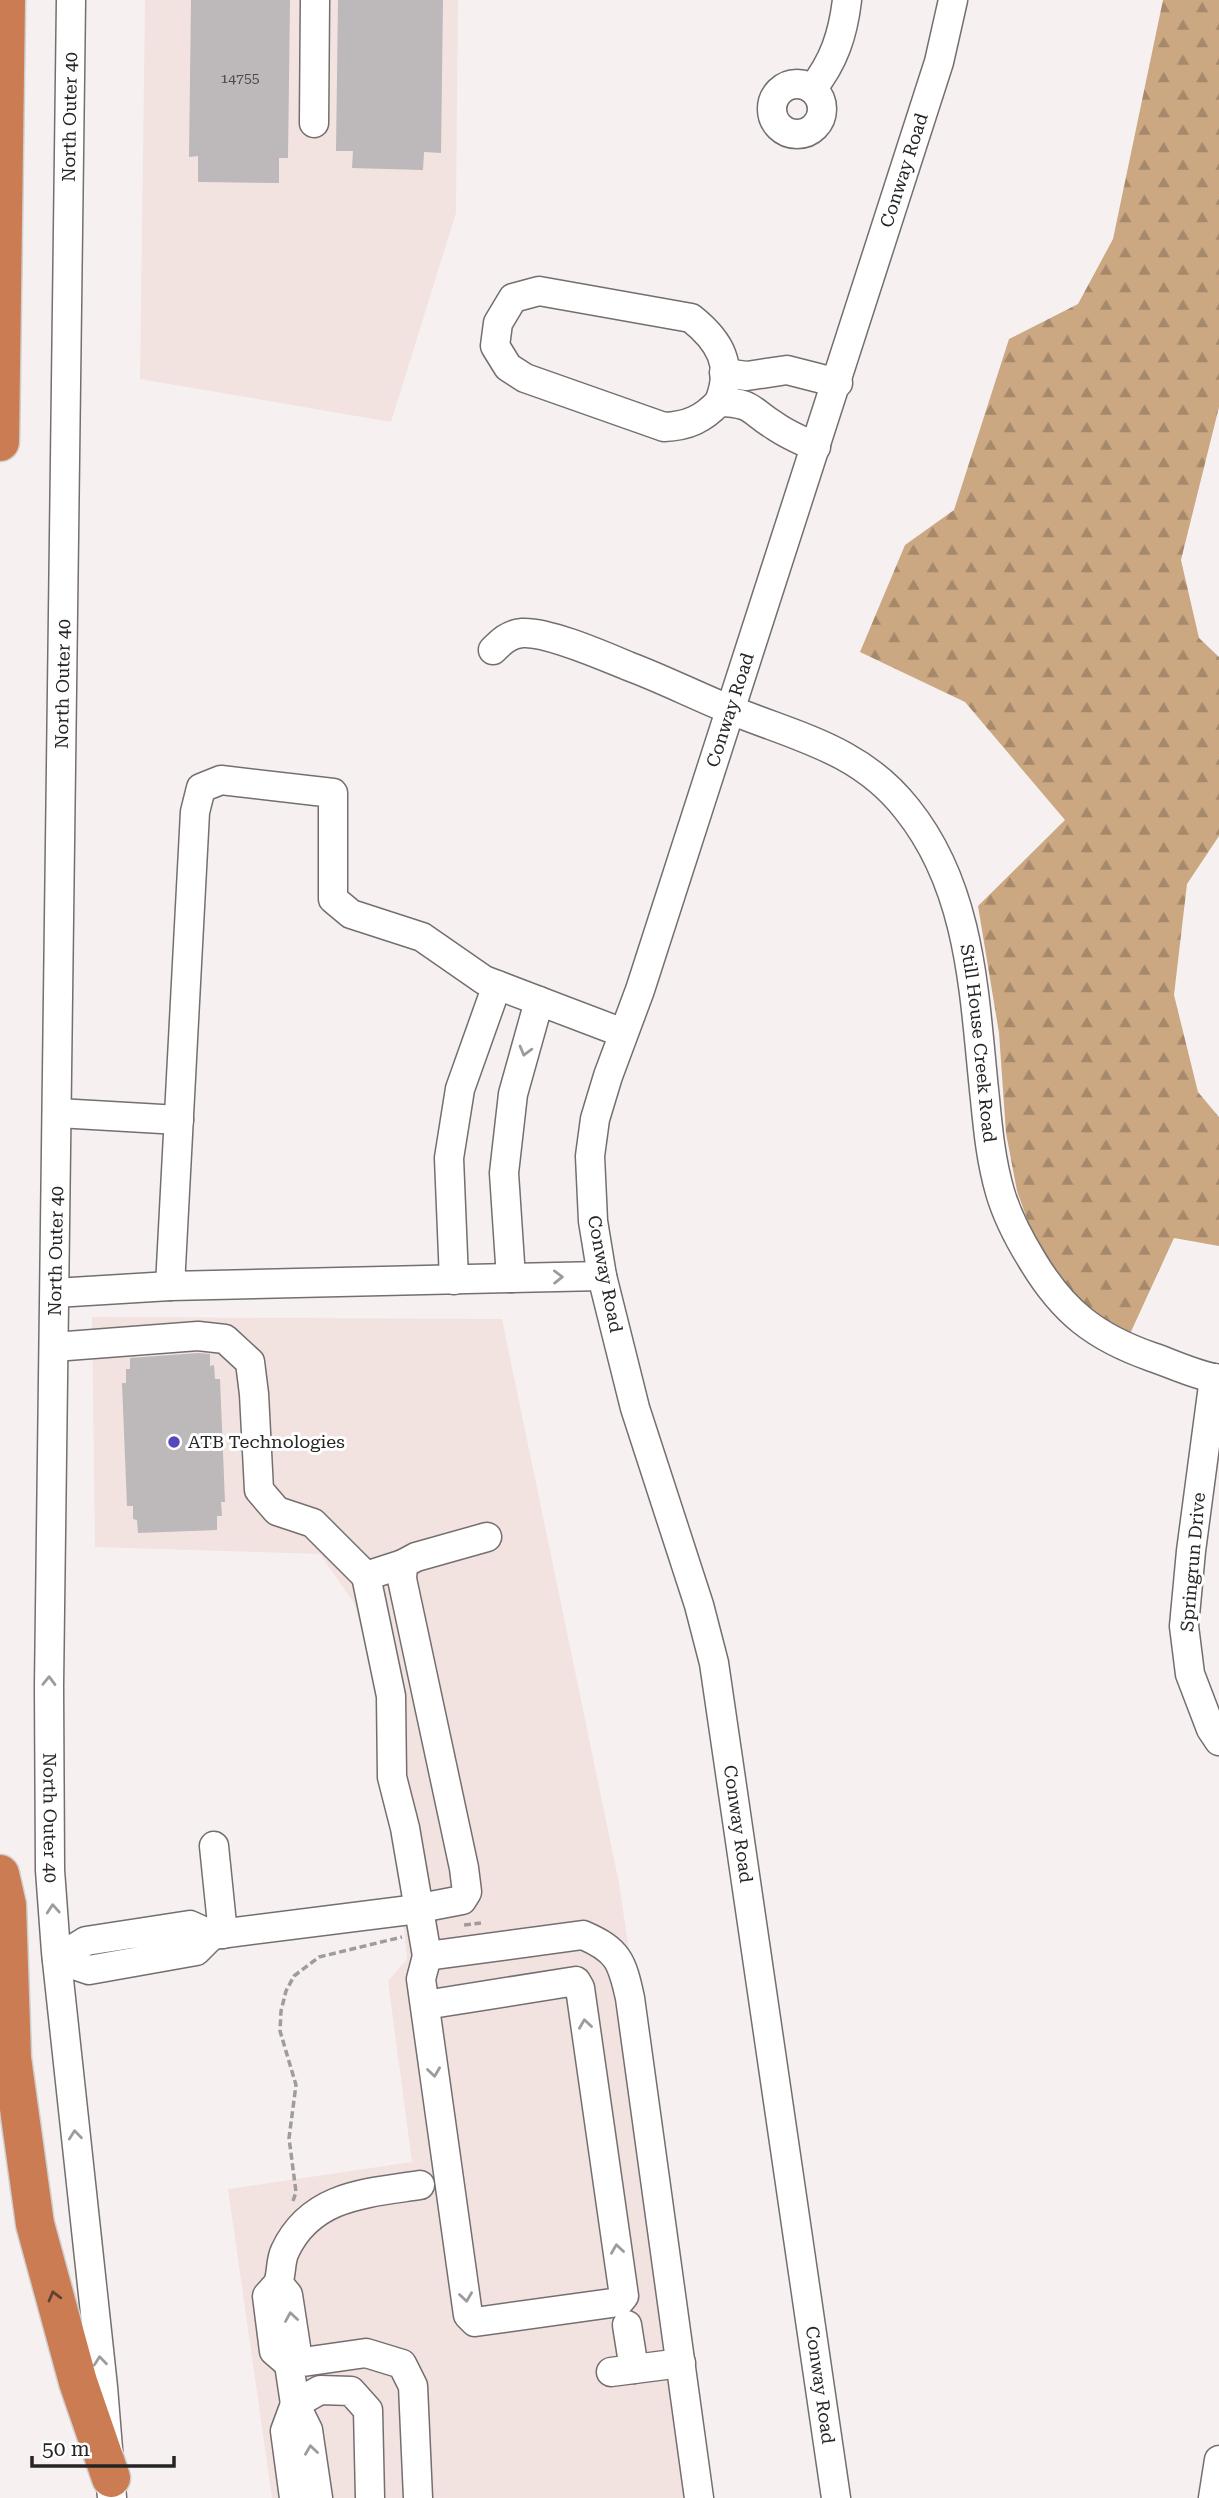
<svg xmlns="http://www.w3.org/2000/svg" width="1219" height="2498" viewBox="0 0 1219 2498" font-family="'Roboto Serif',serif">
	<style>
		.built { fill: #f2e3e1 }
		.forest { fill: url(#forest-firs) }
		.building { fill: #bdb8b9 }
		.lines { fill: none; stroke-linecap: round; stroke-linejoin: round }
		.minor-casing { stroke: #746f6e; stroke-width: 31 }
		.highway-casing { stroke: #cfcfcf; stroke-width: 41 }
		.path { stroke: #a09c9c; stroke-width: 3.5; stroke-dasharray: 7 3.5; stroke-linecap: butt }
		.minor { stroke: #fff; stroke-width: 28 }
		.highway { stroke: #cc7c53; stroke-width: 38 }
		.oneway { stroke: #9d9c9c }
		.oneway2 { stroke: #604334 }
		.poi-dot { fill: #5747bf; stroke: #fff; stroke-width: 2.5 }
		.labels { text-anchor: middle; stroke-width: 6; stroke-linejoin: round; paint-order: stroke }
		.number-label { font-size: 14px; fill: #4c4949 }
		.street-label { font-size: 18px; fill: #262424; stroke: #fff }
		.poi-label { font-size: 18px; fill: #262424; stroke: #fff; text-anchor: start }
	</style>
	<defs>
		<pattern id="forest-firs" width="22" height="20" patternUnits="userSpaceOnUse" patternTransform="scale(1.75)"><rect width="22" height="20" fill="#cca882"/><path d="M5 1l3.5 6h-7zM16 11l3.5 6h-7z" fill="#a5896a"/></pattern>
	</defs>
	<rect width="100%" height="100%" fill="#f6f1f0"/>
	<path class="built" d="M145 0H458L456 213 391 422 140 379Z
		M92 1317 502 1319 619 1883 711 2498H272L228 2189 412 2162 388 1981 407 1959 400 1888 380 1754 375 1677 354 1603 320 1554 95 1547Z"/>
	<path class="forest" d="M1163 0H1219V407L1181 560 1199 638 1219 657V836L1187 884 1174 995 1198 1092 1219 1117V1246L1174 1238 1129 1336 1074 1300 1037 1247 1017 1191 1006 1133 999 1033 978 906 1065 820 965 702 860 652 905 545 954 510 1009 339 1078 304 1113 239Z"/>
	<path class="building" d="M191 0H290L288 158H279V183L198 182V156L189 157Z
		M338 0H443L441 153 424 152 423 170 352 168 353 151H336Z
		M198 1353 210 1354V1366L214 1365 215 1379H220L225 1502H221L222 1516H217V1530L138 1533 137 1520 133 1519V1506H127L122 1383H126V1369H130V1358Z"/>
	<g class="lines">
		<defs>
			<g id="minor">
				<path id="s1" d="M71 0 49 1686 50 1870 56 1952 103 2387 112 2498"/>
				<circle cx="797" cy="109" r="25"/>
				<path d="M812 89C834 62 843 34 847 0"/>
				<path d="M314 123 315 0"/>
				<path d="M724 373 747 376 787 370 838 383"/>
				<path d="M719 402C734 365 720 341 691 318L539 291 513 298 498 323 495 346 508 367 525 378 664 427C688 426 703 419 719 402 754 403 749 410 775 426 788 435 802 441 816 447"/>
				<path id="s2" d="M493 650C501 642 509 634 522 633 547 631 604 656 628 666 663 679 696 696 731 710 797 737 860 749 907 809 973 891 974 999 985 1099 988 1130 991 1161 1000 1192 1007 1216 1019 1239 1032 1260 1063 1312 1095 1337 1152 1357 1173 1364 1197 1376 1219 1379"/>
				<path d="M58 1113 179 1120"/>
				<path d="M602 1276 511 1278 504 1173 513 1094 539 1001 623 1033"/>
				<path d="M511 1278 170 1286 195 812 201 788 221 780 333 793V899L351 914 422 937 484 980 539 1001"/>
				<path d="M454 1280 449 1158 460 1089 497 985"/>
				<path d="M55 1293 170 1286"/>
				<path d="M54 1347 198 1336 225 1339 250 1362 254 1394 259 1490 277 1511 313 1523 366 1576"/>
				<path d="M1214 1378 1191 1551 1184 1626 1190 1674 1211 1729 1219 1741"/>
				<path d="M403 1564 366 1576 391 1696 392 1777 405 1828 427 1956 583 1935C618 1950 622 1961 630 1998L699 2498"/>
				<path d="M214 1846 223 1934"/>
				<path d="M190 1925 212 1935 196 1951 89 1970 57 1959 86 1941Z"/>
				<path d="M212 1935 410 1910 462 1900 467 1892 464 1868 402 1579 403 1564 416 1557 487 1537"/>
				<path d="M425 2005 576 1981 580 1988 624 2296 619 2302 475 2322 468 2315 421 1979 427 1956"/>
				<path d="M278 2283 288 2295 296 2347 289 2364 274 2351 267 2296C270 2292 275 2288 278 2283 282 2274 280 2261 285 2251 311 2195 367 2193 420 2185"/>
				<path d="M627 2325 634 2369"/>
				<path d="M611 2372 681 2363"/>
				<path d="M294 2498 285 2431 295 2404 320 2390 351 2391 368 2410 370 2498"/>
				<path d="M318 2498 308 2430 295 2404 289 2364 366 2353 402 2364 413 2386 418 2498"/>
				<path id="s3" d="M836 2498 714 1663 699 1605 635 1408 602 1276 593 1221 590 1156 595 1119 608 1076 640 990 939 62 953 0"/>
				<path d="M1213 2498 1219 2460"/>
			</g>
			<path id="highway" d="M0 442 6 0
				M0 1874 7 1905 12 2058 35 2224 78 2382 111 2478"/>
		</defs>
		<use href="#minor" class="minor-casing"/>
		<use href="#highway" class="highway-casing"/>
		<path class="path" d="M464 1925 481 1923
			M293 2201 296 2192 289 2138 296 2085 280 2031 281 2011 286 1991 294 1976 319 1957 402 1937"/>
		<use href="#minor" class="minor"/>
		<use href="#highway" class="highway"/>
	</g>
	<defs><path id="oneway-chevron" d="M-2-3.5L2.5 0L-2 3.5" fill="none" stroke-width="1.6" stroke-linecap="round" stroke-linejoin="round" transform="scale(1.75)"/></defs>
	<g class="oneway">
		<use href="#oneway-chevron" transform="translate(525 1051) rotate(105)"/>
		<use href="#oneway-chevron" transform="translate(558 1277) rotate(-1)"/>
		<use href="#oneway-chevron" transform="translate(49 1681) rotate(-89)"/>
		<use href="#oneway-chevron" transform="translate(53 1909) rotate(-94)"/>
		<use href="#oneway-chevron" transform="translate(585 2024) rotate(-98)"/>
		<use href="#oneway-chevron" transform="translate(434 2072) rotate(82)"/>
		<use href="#oneway-chevron" transform="translate(75 2135) rotate(-96)"/>
		<use href="#oneway-chevron" transform="translate(617 2249) rotate(-98)"/>
		<use href="#oneway-chevron" transform="translate(466 2297) rotate(82)"/>
		<use href="#oneway-chevron" transform="translate(291 2317) rotate(-99)"/>
		<use href="#oneway-chevron" transform="translate(100 2361) rotate(-96)"/>
		<use href="#oneway-chevron" transform="translate(311 2450) rotate(-98)"/>
	</g>
	<use class="oneway2" href="#oneway-chevron" transform="translate(54 2296) rotate(-105)"/>
	<circle class="poi-dot" cx="174" cy="1442" r="7"/>
	<g class="labels">
		<g class="number-label">
			<text x="240" y="83">14755</text>
		</g>
		<g class="street-label">
			<text transform="translate(70 117) rotate(-89)" y="6">North Outer 40</text>
			<text dy="6" stroke="none"><textPath href="#s3" startOffset="2403">Conway Road</textPath></text>
			<text transform="translate(63 684) rotate(-89)" y="6">North Outer 40</text>
			<text dy="6" stroke="none"><textPath href="#s3" startOffset="1836">Conway Road</textPath></text>
			<text dy="6" stroke="none"><textPath href="#s2" startOffset="712">Still House Creek Road</textPath></text>
			<text transform="translate(56 1251) rotate(-89)" y="6">North Outer 40</text>
			<text transform="translate(605 1274) rotate(79)" y="6">Conway Road</text>
			<text transform="translate(1193 1562) rotate(-85)" y="6">Springrun Drive</text>
			<text dy="6" stroke="none"><textPath href="#s1" startOffset="1818">North Outer 40</textPath></text>
			<text transform="translate(738 1824) rotate(82)" y="6">Conway Road</text>
			<text transform="translate(820 2385) rotate(82)" y="6">Conway Road</text>
		</g>
		<g class="poi-label">
			<text x="188" y="1448">ATB Technologies</text>
		</g>
	</g>
	<path d="M32 2456v10h142v-10" fill="none" stroke="#262424" stroke-width="3.5"/>
	<text x="42" y="2456" font-size="21" fill="#262424" stroke="#ffffff" stroke-width="5" paint-order="stroke">50 m</text>
</svg>
